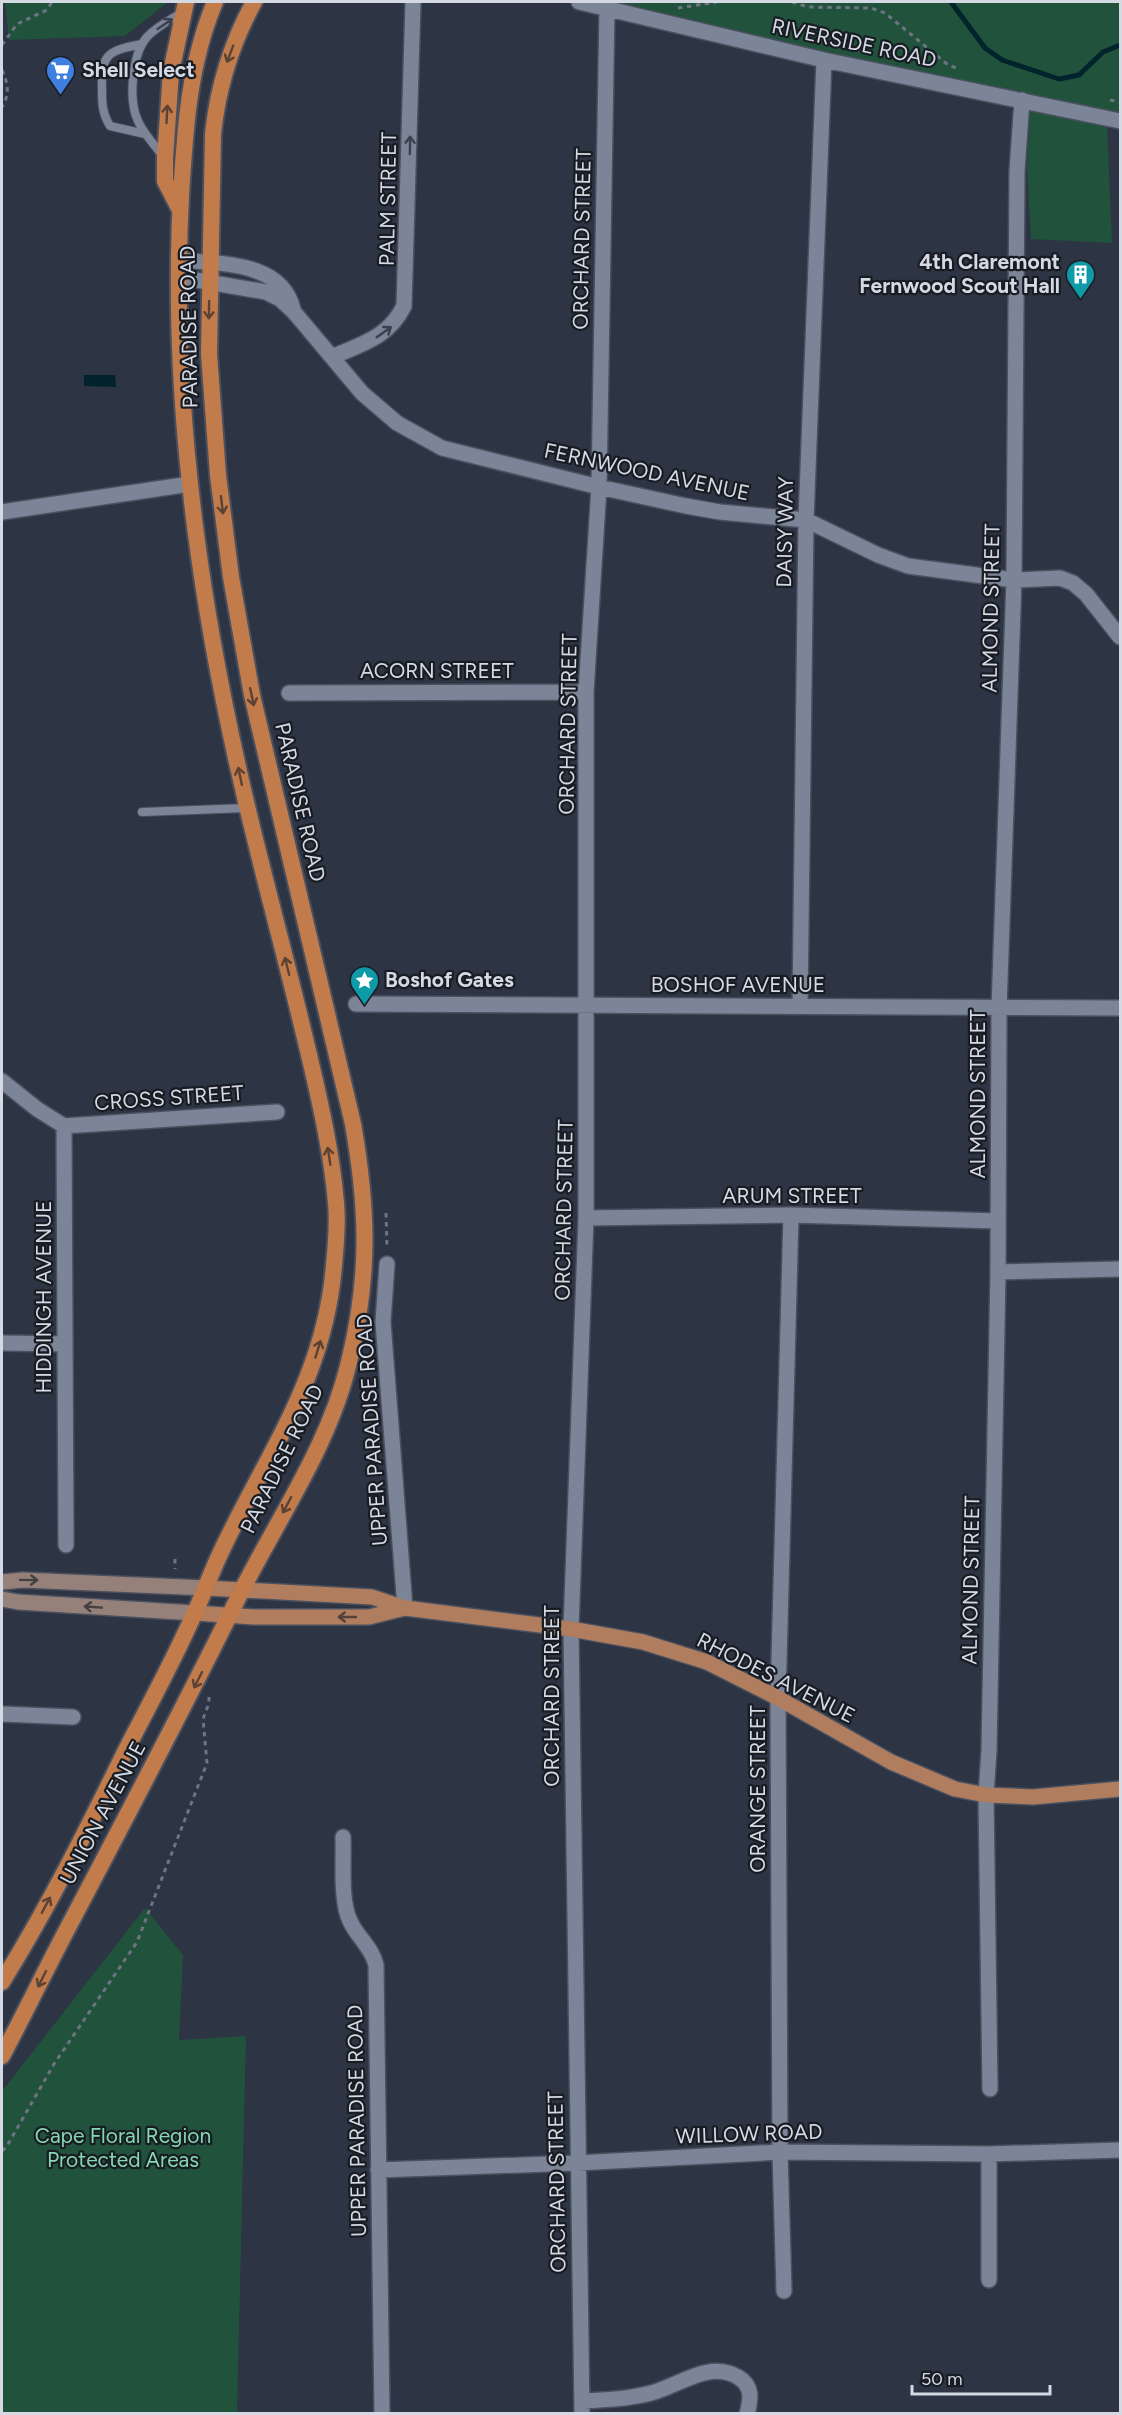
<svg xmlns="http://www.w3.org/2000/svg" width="1122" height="2415" viewBox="0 0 1122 2415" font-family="Figtree,sans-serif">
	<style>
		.green { fill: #20523c }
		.water { fill: #01232b }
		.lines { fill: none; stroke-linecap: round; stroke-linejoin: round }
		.stream { stroke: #01232b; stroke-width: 5 }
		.service-casing { stroke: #4a505e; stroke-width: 10 }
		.minor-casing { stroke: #4a505e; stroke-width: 18 }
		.secondary-casing { stroke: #4a505e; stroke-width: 18 }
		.primary-casing { stroke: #4a505e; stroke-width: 18 }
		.trunk-casing { stroke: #4a505e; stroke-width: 20 }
		.path { stroke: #6e7482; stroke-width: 3; stroke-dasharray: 4.5 4.5; stroke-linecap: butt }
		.service { stroke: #7c8497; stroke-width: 8 }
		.minor { stroke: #7c8497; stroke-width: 15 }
		.secondary { stroke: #96817a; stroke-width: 15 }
		.primary { stroke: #b07d5e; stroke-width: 15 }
		.trunk { stroke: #c27b4b; stroke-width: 16 }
		.oneway { stroke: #3b404c }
		.oneway2 { stroke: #5c4233 }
		.oneway3 { stroke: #443f41 }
		.oneway4 { stroke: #55433b }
		.labels { text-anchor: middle; stroke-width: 4.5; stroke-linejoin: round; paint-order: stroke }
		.street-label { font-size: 21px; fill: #d4d9e3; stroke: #181c23 }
		.poi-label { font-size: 21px; font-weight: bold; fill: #d4d9e3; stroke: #181c23; text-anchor: start }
		.park-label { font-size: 21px; fill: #86d8b0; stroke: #181c23 }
	</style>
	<rect width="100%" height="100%" fill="#2d3444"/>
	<path class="green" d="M5 2H168L125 36 9 40Z
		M604 2H1120V115L824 55Z
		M1030 110 1107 123 1112 243 1031 239 1027 168Z
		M145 1908 183 1955 179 2040 246 2036 237 2413H2V2091Z"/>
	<path class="water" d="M84 375H115L116 387 84 386Z"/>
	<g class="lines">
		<path class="stream" d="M951 2 985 48 1002 60 1059 79 1079 75 1103 52 1120 45"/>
		<defs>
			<path id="service" d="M142 44C108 51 101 53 102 89 102 103 102 113 110 126L145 134
				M162 155C154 144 143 133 138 121 128 100 132 54 147 37 156 27 170 20 181 13
				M142 812 246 808"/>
			<path id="minor" d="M579 2 824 60 1120 121
				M180 260C220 264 281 261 293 309
				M179 277 266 292 280 299 294 312 362 393 397 423 442 448 599 487 686 506 720 512 806 520 878 555 908 566 1014 580 1060 578 1073 583 1086 594 1120 637
				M332 357C362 344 389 337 404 306L413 2
				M2 512 190 484
				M289 693 586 692
				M356 1004 1120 1008
				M800 1006 806 520 824 60
				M2 1081 37 1109 64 1126 66 1545
				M64 1126 277 1112
				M586 1218 791 1215 998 1221
				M387 1264 383 1322 405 1608
				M998 1272 1120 1269
				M2 1343 65 1344
				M2 1714 73 1717
				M343 1837C344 1861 340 1900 350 1921 357 1937 372 1947 376 1965L382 2414
				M990 2089 986 1795 989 1751 998 1272 999 1009 1014 580 1017 171 1022 100
				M989 2154V2280
				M378 2170 577 2163 780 2152 989 2154 1120 2150
				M784 2291 780 2152 778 1698 791 1215
				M582 2401C605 2400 628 2399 651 2393 679 2386 708 2360 738 2377 753 2386 751 2399 747 2414
				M582 2414 571 1629 586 1218V692L599 487 607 7"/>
			<path id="secondary" d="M2 1582 23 1580 206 1588
				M2 1599 18 1602 195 1613"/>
			<path id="primary" d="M206 1588 372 1597 405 1608 571 1629 643 1642 707 1662 778 1698 891 1762 955 1789 986 1795 1033 1797 1120 1789
				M195 1613 254 1617H369L405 1608"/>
			<path id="trunk" d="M180 210 165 181V158L171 72 186 2
				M2 1982C48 1908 87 1830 125 1752 149 1705 174 1660 195 1612 204 1593 211 1573 220 1554 266 1455 325 1379 334 1265 336 1245 338 1223 336 1203 332 1155 321 1106 310 1059 295 995 278 931 262 867 206 648 169 422 181 196 185 128 189 64 215 2
				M2 2056C26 2011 48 1965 72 1920 130 1810 188 1699 243 1588 281 1514 330 1443 349 1362 370 1277 368 1209 353 1124L252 695 231 577 218 475 209 354 213 134C218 86 231 44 254 2"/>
		</defs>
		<use href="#service" class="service-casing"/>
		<use href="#minor" class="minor-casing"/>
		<use href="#secondary" class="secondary-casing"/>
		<use href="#primary" class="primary-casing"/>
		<use href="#trunk" class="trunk-casing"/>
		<path class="path" d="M792 2 808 7 871 8 885 13 947 64 958 69
			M678 8 717 2
			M2 45 17 24 47 10 52 2
			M2 70C8 83 10 94 2 107
			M1110 100 1120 102
			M386 1213 387 1248
			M175 1559V1569
			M2 2151 7 2146 54 2064 137 1942 207 1763 203 1719 209 1703V1695"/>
		<use href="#service" class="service"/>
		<use href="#minor" class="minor"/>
		<use href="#secondary" class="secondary"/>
		<use href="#primary" class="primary"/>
		<use href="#trunk" class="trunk"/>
	</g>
	<defs><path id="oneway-shaft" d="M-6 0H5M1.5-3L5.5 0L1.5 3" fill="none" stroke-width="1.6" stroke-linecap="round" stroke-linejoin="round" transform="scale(1.5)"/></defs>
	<g class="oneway">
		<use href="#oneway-shaft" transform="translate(165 24) rotate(-34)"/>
		<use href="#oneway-shaft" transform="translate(410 145) rotate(-89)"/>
		<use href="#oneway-shaft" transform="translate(384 332) rotate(-35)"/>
	</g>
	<g class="oneway2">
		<use href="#oneway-shaft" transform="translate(230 54) rotate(111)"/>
		<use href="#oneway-shaft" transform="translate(167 114) rotate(-87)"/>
		<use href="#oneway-shaft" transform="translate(209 310) rotate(91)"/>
		<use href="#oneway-shaft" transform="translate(222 505) rotate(83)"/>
		<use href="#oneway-shaft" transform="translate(252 697) rotate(78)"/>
		<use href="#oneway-shaft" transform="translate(240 776) rotate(-102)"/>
		<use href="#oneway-shaft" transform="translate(287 966) rotate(-104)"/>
		<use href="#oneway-shaft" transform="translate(329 1156) rotate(-99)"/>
		<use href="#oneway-shaft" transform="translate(318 1349) rotate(-73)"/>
		<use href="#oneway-shaft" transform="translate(287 1505) rotate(118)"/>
		<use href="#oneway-shaft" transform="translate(198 1680) rotate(117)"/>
		<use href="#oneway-shaft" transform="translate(46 1905) rotate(-62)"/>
		<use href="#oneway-shaft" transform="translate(42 1979) rotate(117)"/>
	</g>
	<g class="oneway3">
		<use href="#oneway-shaft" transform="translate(29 1580) rotate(1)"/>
		<use href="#oneway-shaft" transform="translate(93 1607) rotate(-176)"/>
	</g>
	<use class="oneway4" href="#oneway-shaft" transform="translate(347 1617) rotate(-180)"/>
	<defs>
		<symbol id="supermarket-pin" viewBox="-11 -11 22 30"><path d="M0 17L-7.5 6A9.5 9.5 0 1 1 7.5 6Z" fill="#3f7fe0" stroke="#181c23"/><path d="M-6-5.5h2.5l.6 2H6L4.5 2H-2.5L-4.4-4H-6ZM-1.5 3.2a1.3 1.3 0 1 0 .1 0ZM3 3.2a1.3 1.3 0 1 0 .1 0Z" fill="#fff"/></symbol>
		<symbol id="building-pin" viewBox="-11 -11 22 30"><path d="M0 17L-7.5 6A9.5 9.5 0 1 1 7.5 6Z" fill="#0f9aa8" stroke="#181c23"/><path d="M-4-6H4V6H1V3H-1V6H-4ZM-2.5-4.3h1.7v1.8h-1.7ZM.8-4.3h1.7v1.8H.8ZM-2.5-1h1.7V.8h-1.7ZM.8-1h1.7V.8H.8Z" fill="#fff"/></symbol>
		<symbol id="sight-pin" viewBox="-11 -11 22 30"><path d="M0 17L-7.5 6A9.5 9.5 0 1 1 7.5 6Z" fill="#0f9aa8" stroke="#181c23"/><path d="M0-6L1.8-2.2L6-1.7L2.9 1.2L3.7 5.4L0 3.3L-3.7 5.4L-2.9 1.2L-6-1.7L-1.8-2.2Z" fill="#fff"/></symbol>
	</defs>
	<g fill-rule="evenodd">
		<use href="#supermarket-pin" x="44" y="54" width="33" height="45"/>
		<use href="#building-pin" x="1064" y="258" width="33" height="45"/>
		<use href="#sight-pin" x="348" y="964" width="33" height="45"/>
	</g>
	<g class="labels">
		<g class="street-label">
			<text transform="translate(854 43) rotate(12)" y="7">RIVERSIDE ROAD</text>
			<text transform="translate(388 199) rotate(-89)" y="7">PALM STREET</text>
			<text transform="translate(582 239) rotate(-89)" y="7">ORCHARD STREET</text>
			<text transform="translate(189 327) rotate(-91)" y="7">PARADISE ROAD</text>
			<text transform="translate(647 472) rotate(12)" y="7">FERNWOOD AVENUE</text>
			<text transform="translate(785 532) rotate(-89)" y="7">DAISY WAY</text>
			<text transform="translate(991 608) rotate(-89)" y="7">ALMOND STREET</text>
			<text x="437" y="678">ACORN STREET</text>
			<text transform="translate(568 724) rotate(-89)" y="7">ORCHARD STREET</text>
			<text transform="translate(300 802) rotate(77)" y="7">PARADISE ROAD</text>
			<text x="738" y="992">BOSHOF AVENUE</text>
			<text transform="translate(978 1094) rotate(-90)" y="7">ALMOND STREET</text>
			<text transform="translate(169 1098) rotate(-4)" y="7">CROSS STREET</text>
			<text x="792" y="1203">ARUM STREET</text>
			<text transform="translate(564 1210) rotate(-89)" y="7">ORCHARD STREET</text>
			<text transform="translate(44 1297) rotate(-90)" y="7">HIDDINGH AVENUE</text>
			<text transform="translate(372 1430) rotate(-94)" y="7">UPPER PARADISE ROAD</text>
			<text transform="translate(282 1459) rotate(-64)" y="7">PARADISE ROAD</text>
			<text transform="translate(971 1580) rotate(-89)" y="7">ALMOND STREET</text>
			<text transform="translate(776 1678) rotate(27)" y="7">RHODES AVENUE</text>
			<text transform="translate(552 1696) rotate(-90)" y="7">ORCHARD STREET</text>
			<text transform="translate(758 1789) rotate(-90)" y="7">ORANGE STREET</text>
			<text transform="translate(103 1813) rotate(-62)" y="7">UNION AVENUE</text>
			<text transform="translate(357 2121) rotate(-91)" y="7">UPPER PARADISE ROAD</text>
			<text transform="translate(749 2134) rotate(-2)" y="7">WILLOW ROAD</text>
			<text transform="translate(557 2182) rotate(-91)" y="7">ORCHARD STREET</text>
		</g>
		<g class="poi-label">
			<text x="82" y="77">Shell Select</text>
			<text x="1060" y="269" text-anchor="end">4th Claremont<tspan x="1060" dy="24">Fernwood Scout Hall</tspan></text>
			<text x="385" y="987">Boshof Gates</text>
		</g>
		<g class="park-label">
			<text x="123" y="2143">Cape Floral Region<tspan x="123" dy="24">Protected Areas</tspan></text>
		</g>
	</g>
	<rect width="1122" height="2415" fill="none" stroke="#d4d9e3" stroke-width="6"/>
	<path d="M912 2385v9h138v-9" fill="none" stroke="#d4d9e3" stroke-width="3"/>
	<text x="921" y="2385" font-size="18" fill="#d4d9e3" stroke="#181c23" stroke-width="4.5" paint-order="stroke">50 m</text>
</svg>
